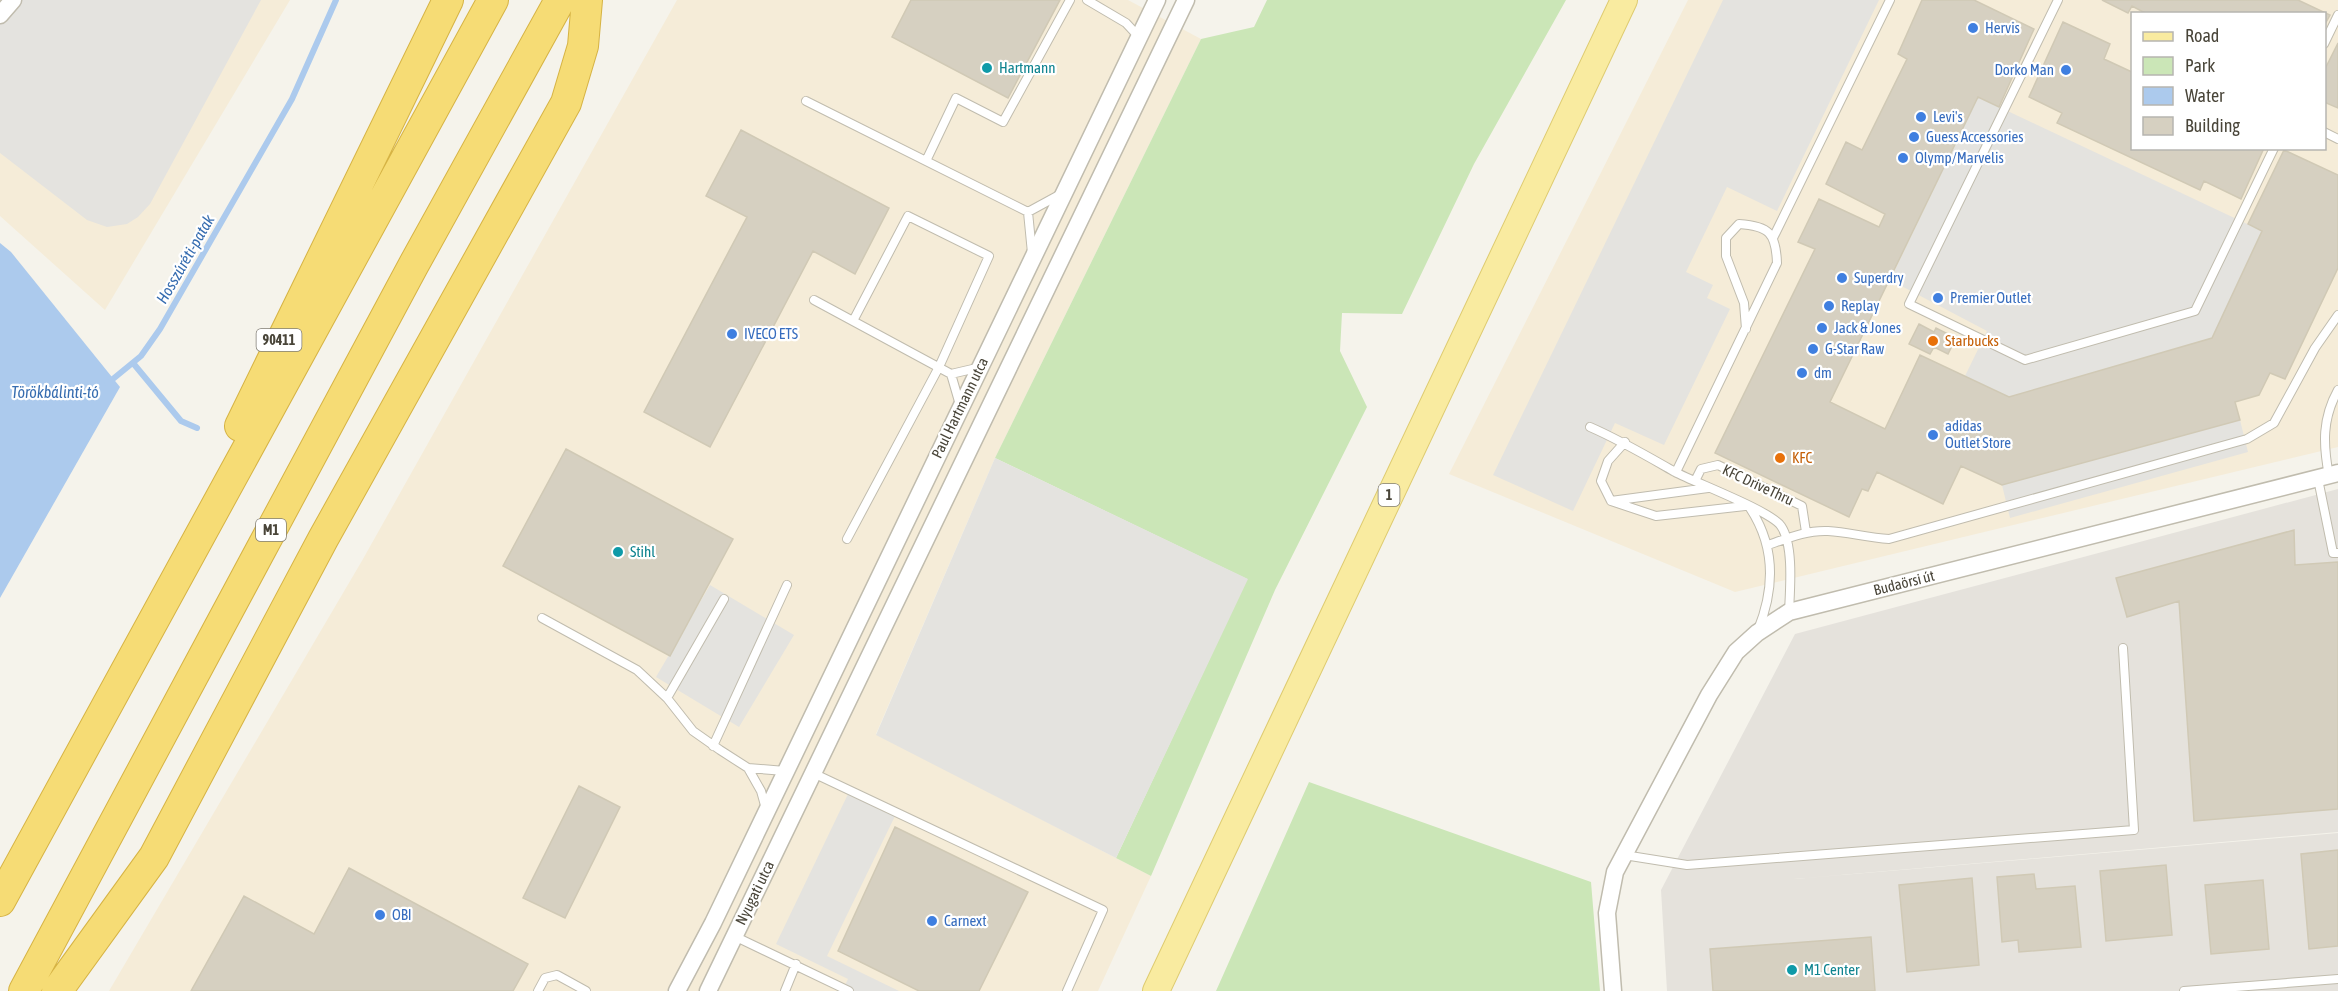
<svg xmlns="http://www.w3.org/2000/svg" width="2338" height="991" viewBox="0 0 2338 991" font-family="'Asap Condensed',sans-serif">
	<style>
		.commercial { fill: #f5ecd8; fill-rule: evenodd }
		.industrial { fill: #e5e2dc }
		.green { fill: #cbe6b7 }
		.parking { fill: #e4e3df }
		.water { fill: #accaed }
		.lines { fill: none; stroke-linecap: round; stroke-linejoin: round }
		.stream { stroke: #accaed; stroke-width: 6 }
		.building { fill: #d6d0c1; stroke: #d0c9b5; stroke-width: 1.5 }
		.lane-casing { stroke: #c0bcae; stroke-width: 10 }
		.street-casing { stroke: #c0bcae; stroke-width: 19 }
		.primary-casing { stroke: #decb70; stroke-width: 28 }
		.highway-casing { stroke: #d6b344; stroke-width: 32 }
		.lane { stroke: #fff; stroke-width: 8 }
		.street { stroke: #fff; stroke-width: 16 }
		.primary { stroke: #f9eba0; stroke-width: 26 }
		.highway { stroke: #f6dc75; stroke-width: 30 }
		.shop-dot { fill: #3f7fe0; stroke: #fff; stroke-width: 2 }
		.culture-dot { fill: #0f9aa8; stroke: #fff; stroke-width: 2 }
		.food-dot { fill: #e8710a; stroke: #fff; stroke-width: 2 }
		.labels { text-anchor: middle; stroke-width: 4.5; stroke-linejoin: round; paint-order: stroke }
		.shield { fill: #fff; stroke: #807d74; stroke-width: 1.5 }
		.shield-label { font-size: 14px; font-weight: bold; fill: #494539 }
		.shop-label { font-size: 15px; fill: #366cbe; stroke: #fff; text-anchor: start }
		.culture-label { font-size: 15px; fill: #0d838f; stroke: #fff; text-anchor: start }
		.food-label { font-size: 15px; fill: #c56008; stroke: #fff; text-anchor: start }
		.street-label { font-size: 15px; fill: #494539; stroke: #fff }
		.water-label { font-size: 16px; font-style: italic; fill: #376db0; stroke: #fff }
	</style>
	<rect width="100%" height="100%" fill="#f5f3eb"/>
	<path class="commercial" d="M0 0H290L105 310 0 216Z
		M677 0H1128L1201 39 995 458 876 734 1151 876 1098 991H109L363 559Z
		M1688 0H2338V447L1735 592 1449 474ZM2132 14H2324V148H2132Z"/>
	<path class="industrial" d="M2338 489V832L1794 879 2338 833V991H1667L1661 890 1795 634Z"/>
	<path class="green" d="M1267 0H1566L1474 164 1402 314 1342 313 1340 351 1367 407 1275 590 1151 876 1116 858 1247 579 995 458 1201 39 1254 27Z
		M1309 782 1591 882 1600 991H1216Z"/>
	<path class="parking" d="M12 0H261L150 204 138 217 127 224 107 227 87 220 0 153V15Z
		M1723 0H1879L1777 211 1727 187 1686 272 1713 285 1707 298 1730 309 1664 445 1615 423 1573 511 1493 475Z
		M1978 97 2262 231 2212 338 2009 397 1965 376 1987 331 1890 280Z
		M2240 420 2248 452 2010 518 2002 485Z
		M995 458 1248 579 1116 858 876 735Z
		M710 585 794 635 739 727 656 677Z
		M849 792 896 814 827 956 899 991H842L848 979 776 944Z"/>
	<path class="water" d="M0 243 11 252 120 387 0 598Z"/>
	<g class="lines">
		<path class="stream" d="M133 363 181 421 197 428
			M108 383 141 356 160 329 292 99 336 0"/>
	</g>
	<path class="building" d="M911 0H1060L1008 98 892 37Z
		M1922 0H1974L2034 29 1999 107 1978 97 1830 402 1885 429 1920 355 2009 397 2212 338 2262 231 2248 224 2284 150 2338 175V268L2285 379 2270 373 2259 395 2235 402 2240 420 2002 485 1961 466 1943 504 1877 472 1868 491 1862 489 1849 517 1715 453 1815 249 1798 242 1819 199 1879 227 1885 214 1826 184 1846 142 1862 150 1907 59 1898 54Z
		M2102 0H2298L2330 15 2324 26V14H2147L2132 6 2128 13Z
		M2063 22 2110 44 2104 59 2132 72V148H2264L2241 199 2204 181 2200 190 2057 123 2062 113 2029 97Z
		M2338 43V108L2324 102V71Z
		M741 130 889 208 855 274 813 251 710 447 644 412 747 217 706 196Z
		M1919 324 1934 332 1936 328 1956 338 1948 354 1934 347 1930 354 1909 344Z
		M566 449 733 539 670 656 503 566Z
		M2294 530 2295 565 2338 562V809L2194 821 2179 601 2127 617 2116 578Z
		M579 786 620 807 565 918 523 898Z
		M895 827 1028 892 979 991H919L838 951Z
		M2338 850V946L2309 949 2301 854Z
		M2166 865 2172 935 2106 941 2100 871Z
		M349 868 528 964 513 991H191L244 896 314 934Z
		M2034 874 2036 889 2075 886 2081 947 2019 952 2018 940 2002 942 1997 877Z
		M1972 878 1979 965 1907 972 1899 885Z
		M2263 880 2269 949 2211 954 2205 885Z
		M1871 937 1875 991H1713L1710 949Z"/>
	<g class="lines">
		<defs>
			<path id="lane" d="M1087 0 1126 23 1139 37
				M2058 0 1909 304 2025 360 2195 311 2274 148
				M2324 44 2338 15
				M806 101 1028 212
				M2324 132 2338 139
				M926 161 956 98 1003 122 1070 0
				M1028 212 1032 253
				M1028 212 1061 194
				M1773 238 1890 0
				M814 300 951 374 981 367
				M951 374 960 405
				M1590 427C1620 440 1647 456 1675 472 1696 483 1771 511 1781 526 1794 545 1790 589 1789 612
				M1625 442 1608 461 1601 481 1611 501 1656 516 1745 506
				M1676 472 1777 263C1776 233 1769 226 1739 224L1726 238V256L1744 303 1746 329
				M2329 476C2323 444 2322 419 2338 390
				M2318 479 2333 553H2338
				M1695 481 1701 469 1718 465 1802 506 1806 532
				M1611 501 1708 488
				M1750 508C1775 546 1775 588 1758 630
				M847 539 939 367 989 256 908 216 853 321
				M1768 545C1788 538 1807 530 1828 531 1849 532 1867 538 1889 539L2247 439 2274 423 2315 348 2338 315
				M542 618 637 670 667 698 693 731 720 750 748 768 785 771
				M667 698 724 599
				M713 746 787 585
				M748 768 761 791 766 809
				M813 773 1103 910 1067 991
				M1624 855 1687 865 2134 830 2123 648
				M734 936 849 991
				M538 991 545 978 557 975 586 991
				M785 991 796 964
				M2184 991 2338 979"/>
			<path id="street" d="M0 15 13 0
				M677 991 713 923 1157 0
				M708 991 1186 0
				M1613 991 1607 913 1615 872 1709 695 1736 652 1757 633 1789 612 2338 473"/>
			<path id="primary" d="M1156 991 1624 0"/>
			<path id="highway" d="M240 426 448 0
				M0 901 493 0
				M24 991 413 266 560 0
				M57 991 154 857 323 539 566 103 583 46 587 0"/>
		</defs>
		<use href="#lane" class="lane-casing"/>
		<use href="#street" class="street-casing"/>
		<use href="#primary" class="primary-casing"/>
		<use href="#highway" class="highway-casing"/>
		<use href="#lane" class="lane"/>
		<use href="#street" class="street"/>
		<use href="#primary" class="primary"/>
		<use href="#highway" class="highway"/>
	</g>
	<g class="shop-dot">
		<circle cx="1973" cy="28" r="6"/>
		<circle cx="2066" cy="70" r="6"/>
		<circle cx="1921" cy="117" r="6"/>
		<circle cx="1914" cy="137" r="6"/>
		<circle cx="1903" cy="158" r="6"/>
		<circle cx="1842" cy="278" r="6"/>
		<circle cx="1938" cy="298" r="6"/>
		<circle cx="1829" cy="306" r="6"/>
		<circle cx="1822" cy="328" r="6"/>
		<circle cx="732" cy="334" r="6"/>
		<circle cx="1813" cy="349" r="6"/>
		<circle cx="1802" cy="373" r="6"/>
		<circle cx="1933" cy="435" r="6"/>
		<circle cx="380" cy="915" r="6"/>
		<circle cx="932" cy="921" r="6"/>
	</g>
	<g class="culture-dot">
		<circle cx="987" cy="68" r="6"/>
		<circle cx="618" cy="552" r="6"/>
		<circle cx="1792" cy="970" r="6"/>
	</g>
	<g class="food-dot">
		<circle cx="1933" cy="341" r="6"/>
		<circle cx="1780" cy="458" r="6"/>
	</g>
	<g class="labels">
		<g class="shield">
			<rect x="256.5" y="329" width="45" height="22" rx="4.5"/>
			<rect x="1378.5" y="484" width="21" height="22" rx="4.5"/>
			<rect x="256" y="519" width="30" height="22" rx="4.5"/>
		</g>
		<g class="shield-label">
			<text x="279" y="345">90411</text>
			<text x="1389" y="500">1</text>
			<text x="271" y="535">M1</text>
		</g>
		<g class="shop-label">
			<text x="1985" y="33">Hervis</text>
			<text x="2054" y="75" text-anchor="end">Dorko Man</text>
			<text x="1933" y="122">Levi's</text>
			<text x="1926" y="142">Guess Accessories</text>
			<text x="1915" y="163">Olymp/Marvelis</text>
			<text x="1854" y="283">Superdry</text>
			<text x="1950" y="303">Premier Outlet</text>
			<text x="1841" y="311">Replay</text>
			<text x="1834" y="333">Jack &amp; Jones</text>
			<text x="744" y="339">IVECO ETS</text>
			<text x="1825" y="354">G-Star Raw</text>
			<text x="1814" y="378">dm</text>
			<text x="1945" y="431">adidas<tspan x="1945" dy="17">Outlet Store</tspan></text>
			<text x="392" y="920">OBI</text>
			<text x="944" y="926">Carnext</text>
		</g>
		<g class="culture-label">
			<text x="999" y="73">Hartmann</text>
			<text x="630" y="557">Stihl</text>
			<text x="1804" y="975">M1 Center</text>
		</g>
		<g class="food-label">
			<text x="1945" y="346">Starbucks</text>
			<text x="1792" y="463">KFC</text>
		</g>
		<g class="street-label">
			<text transform="translate(960 408) rotate(-64)" y="5">Paul Hartmann utca</text>
			<text transform="translate(1758 485) rotate(25)" y="5">KFC DriveThru</text>
			<text transform="translate(1904 583) rotate(-14)" y="5">Budaörsi út</text>
			<text transform="translate(755 893) rotate(-64)" y="5">Nyugati utca</text>
		</g>
		<g class="water-label">
			<text transform="translate(185 259) rotate(-60)" y="6">Hosszúréti-patak</text>
			<text x="55" y="398">Törökbálinti-tó</text>
		</g>
	</g>
	<rect x="2131" y="12" width="195" height="138" fill="#ffffff" stroke="#b6b5b0" stroke-width="1.5"/>
	<rect x="2143" y="32" width="30" height="9" fill="#f9eba0" stroke="#b6b5b0" stroke-width="1.5"/>
	<text x="2185" y="42" font-size="18" fill="#494539">Road</text>
	<rect x="2143" y="57" width="30" height="18" fill="#cbe6b7" stroke="#b6b5b0" stroke-width="1.5"/>
	<text x="2185" y="72" font-size="18" fill="#494539">Park</text>
	<rect x="2143" y="87" width="30" height="18" fill="#accaed" stroke="#b6b5b0" stroke-width="1.5"/>
	<text x="2185" y="102" font-size="18" fill="#494539">Water</text>
	<rect x="2143" y="117" width="30" height="18" fill="#d6d0c1" stroke="#b6b5b0" stroke-width="1.5"/>
	<text x="2185" y="132" font-size="18" fill="#494539">Building</text>
</svg>
